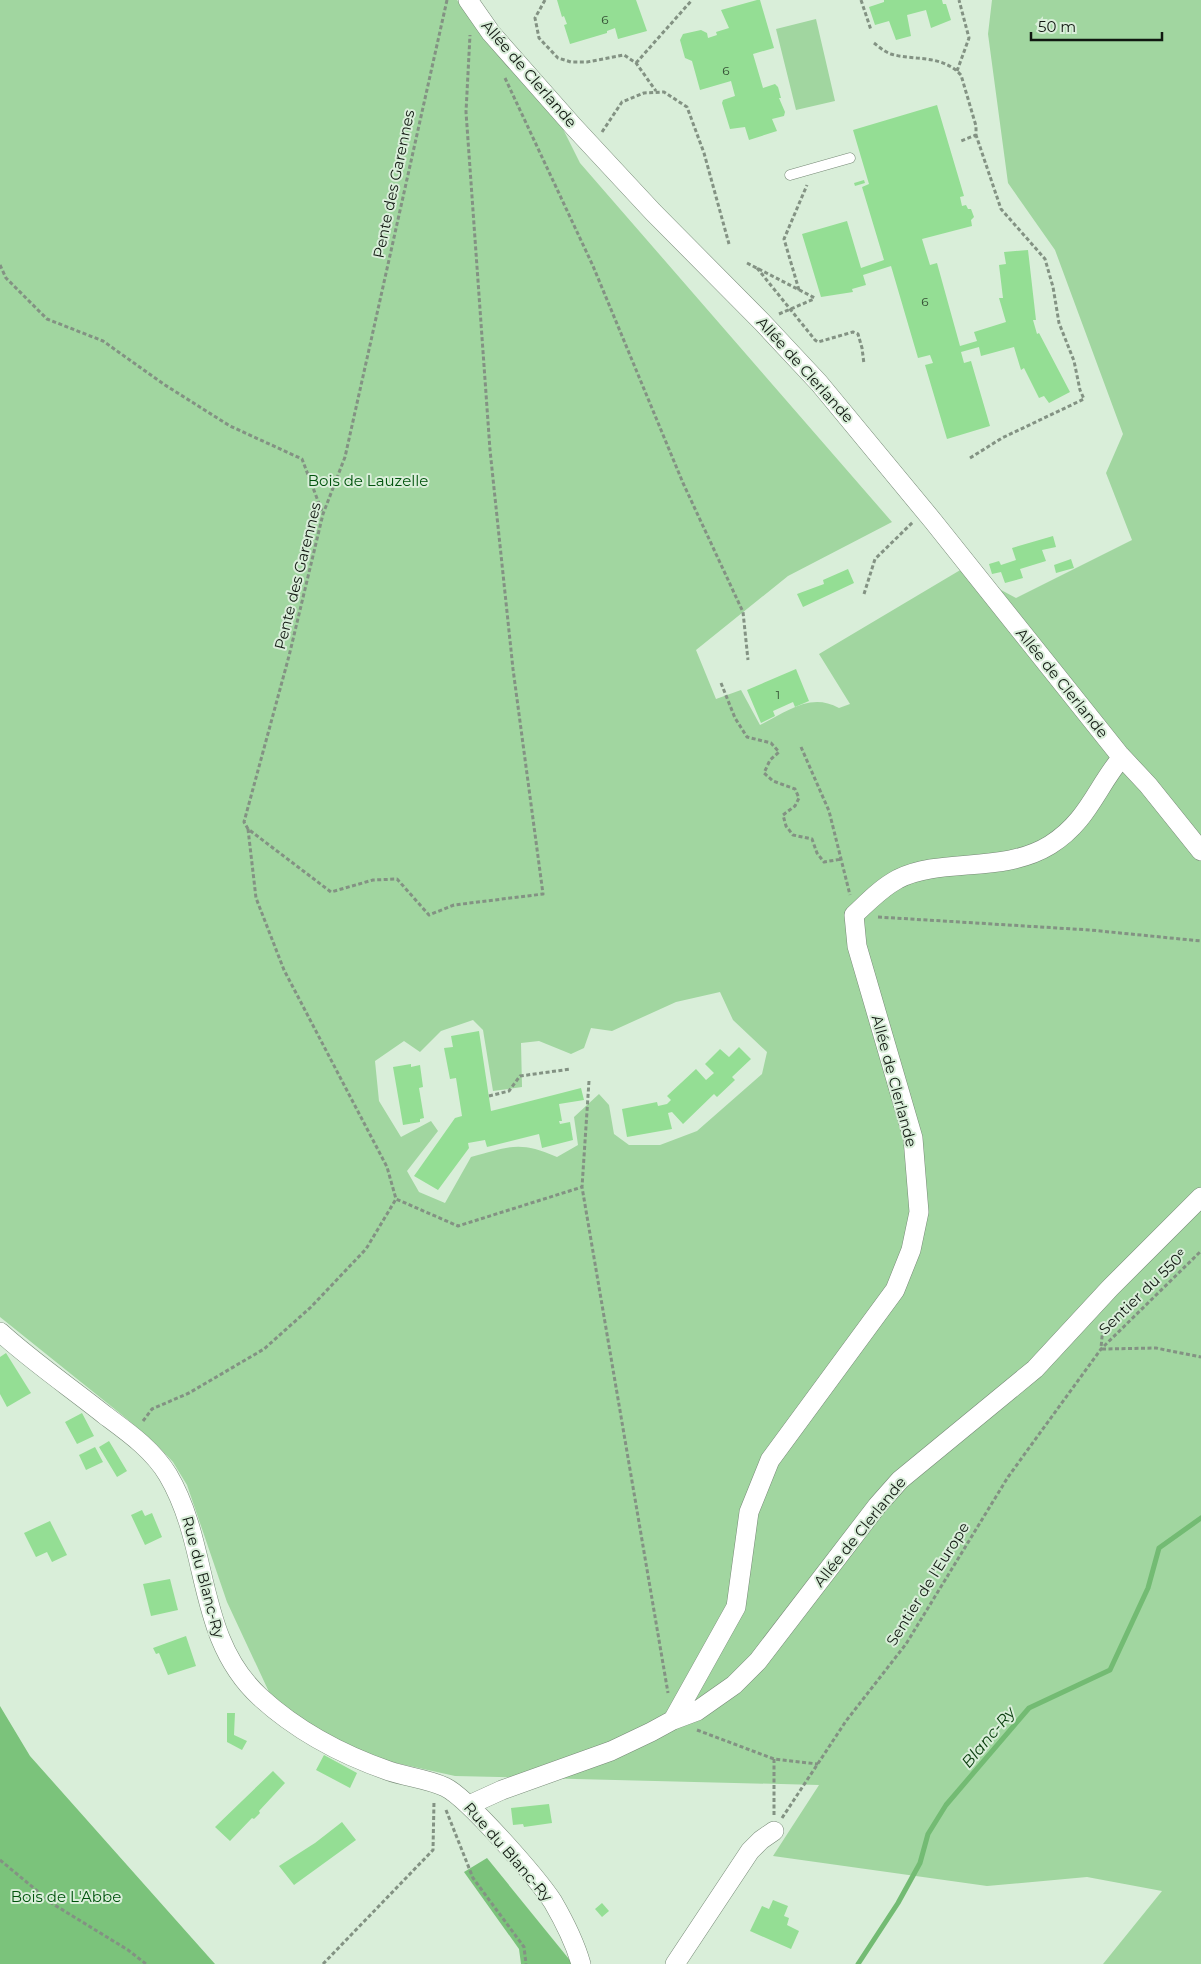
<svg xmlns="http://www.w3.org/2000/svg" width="1201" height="1964" viewBox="0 0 1201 1964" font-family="Montserrat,sans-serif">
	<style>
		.green { fill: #a1d6a0; fill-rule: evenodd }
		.forest { fill: #7bc37b }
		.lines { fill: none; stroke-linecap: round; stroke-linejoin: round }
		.stream { stroke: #73bb73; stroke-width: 5 }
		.building { fill: #94de94 }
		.service-casing { stroke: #768976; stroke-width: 11 }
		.minor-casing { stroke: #768976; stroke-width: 20 }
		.path { stroke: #839283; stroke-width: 3; stroke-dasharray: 4 2.5; stroke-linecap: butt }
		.service { stroke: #fff; stroke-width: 10 }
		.minor { stroke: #fff; stroke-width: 19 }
		.labels { text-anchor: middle; stroke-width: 4; stroke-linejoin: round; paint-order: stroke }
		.number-label { font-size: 12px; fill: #324a32 }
		.street-label { font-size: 15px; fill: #111811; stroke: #d9eed9 }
		.park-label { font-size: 15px; fill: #00530d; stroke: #d9eed9 }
		.water-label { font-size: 16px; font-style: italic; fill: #0c4010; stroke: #d9eed9 }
	</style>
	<rect width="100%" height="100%" fill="#d9eed9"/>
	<path class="green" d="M0 0H457L563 129 580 163 892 522 788 576 696 650 716 699 741 690 760 725C787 712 810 692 839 708L850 704 819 654 962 569 1016 598 1132 540 1106 473 1123 434 1055 250 1008 183 988 34 992 0H1201V1964H1103L1162 1891 1087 1877 987 1886 773 1856 819 1785 455 1776 360 1755 276 1707 227 1602 187 1485 173 1462 156 1444 127 1419 0 1317ZM720 992 733 1020 767 1052 762 1074 697 1131 660 1145H629L614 1134 609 1105 599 1094 574 1117 578 1145 557 1157C518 1140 510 1147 471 1157L445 1203 419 1192 407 1171 438 1131 431 1121 401 1137 379 1101 375 1061 404 1041 420 1052 441 1031 473 1020 483 1030 493 1091 522 1087 521 1043 539 1041 571 1054 584 1048 591 1028 612 1031 676 1002Z
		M816 19 835 101 796 110 776 29Z"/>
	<path class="forest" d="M0 1706 30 1756 215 1964H0Z
		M487 1858 573 1964H521L519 1949 464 1872Z"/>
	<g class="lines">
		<path class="stream" d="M858 1964 898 1903 920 1863 928 1834 946 1805 1029 1708 1110 1670 1148 1588 1159 1548 1201 1518"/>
	</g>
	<path class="building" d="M557 0H636L647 31 618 39 615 28 607 31V33L570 44 564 25 567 24 564 16 562 17Z
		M757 0H760L774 48 753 54 763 88 775 84 778 87 781 98H779L785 112 784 116 772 119 777 131 749 140 745 127 730 129 722 103 723 100 735 96 731 81 700 90 692 61 685 58 680 40 683 34 701 30 707 33 708 38 717 35 716 32 729 28 721 10Z
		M884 0H942L943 4H946L951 20 931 28 926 10 907 15 911 36 896 40 889 21 875 25 869 7 884 2Z
		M937 105 964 196 960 197 962 206 966 205 968 209H971L974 217 971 220 972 226 922 239 930 265 937 263 960 346 977 341 974 332 1006 322 999 298H1003L999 265 1006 264 1004 252 1028 250 1036 320H1033L1037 334 1039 333 1070 392 1049 403 1044 396 1039 398 1024 368 1021 370 1014 347 981 356 979 347 961 352 964 363 971 361 990 426 947 439 925 365 933 363 930 355 918 358 891 266 863 275 866 285 852 289 853 292 821 297 802 234 847 221 861 268 884 260 862 187 869 184 853 130Z
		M864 180 865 183 855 186 854 183Z
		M1053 536 1056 547 1042 550 1046 561 1020 569 1023 578 1005 583 1001 572 992 574 989 564 999 561 1001 565 1016 560 1012 548Z
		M1071 559 1074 568 1056 573 1054 565Z
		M848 569 854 583 803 607 797 594 824 584 823 580Z
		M796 669 809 701 795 707 793 702 773 711 775 716 761 723 747 690Z
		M479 1031 491 1111 581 1088 584 1100 559 1104 562 1121H559L560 1124 570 1122 573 1140 542 1148 539 1134 487 1147 485 1140 468 1143 469 1148 438 1190 414 1176 455 1118 462 1116 456 1078 450 1079 444 1048 453 1047 451 1036Z
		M739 1047 751 1059 732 1077 735 1080 717 1097 714 1094 683 1124 672 1112 668 1113 672 1129 627 1137 622 1109 657 1102 658 1106 667 1104 671 1100 667 1096 696 1069 706 1080 714 1073 705 1064 720 1049 729 1057Z
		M411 1064V1067L420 1065 423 1087 419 1088 424 1118 420 1119V1122L403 1125 393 1067Z
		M6 1353 31 1393 7 1407 0 1394V1357Z
		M82 1413 94 1436 77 1444 65 1422Z
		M109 1441 127 1471 117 1477 99 1447Z
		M95 1447 103 1462 86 1470 79 1455Z
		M142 1510 145 1516 152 1513 162 1537 145 1545 131 1515Z
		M50 1521 67 1555 52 1562 47 1552 36 1557 24 1533Z
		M170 1579 178 1610 151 1616 143 1584Z
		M186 1636 196 1666 168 1675 159 1653 156 1654 153 1648Z
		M227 1713H235L234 1735 247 1741 242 1750 227 1742Z
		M324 1755 357 1773 350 1788 316 1770Z
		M273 1771 285 1783 259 1811 260 1813 254 1819 252 1818 230 1841 215 1827Z
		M549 1804 552 1823 524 1827 523 1824 513 1825 511 1808Z
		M342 1822 356 1840 294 1885 279 1866 315 1843Z
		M773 1900 788 1906 784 1916 789 1918 787 1925 799 1931 791 1949 750 1931 762 1906 769 1909Z
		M602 1903 609 1911 602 1917 595 1909Z"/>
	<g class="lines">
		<defs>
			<path id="service" d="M790 175 850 158"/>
			<path id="minor" d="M468 0 491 33 574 127 653 212 762 322 819 383 933 521 1119 754 1148 785 1201 851
				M0 1332C33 1362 71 1388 106 1416 129 1433 153 1450 168 1475 211 1548 195 1637 260 1697 296 1730 343 1755 389 1771 407 1777 428 1779 445 1787 468 1798 538 1879 553 1902 564 1921 575 1943 581 1964
				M673 1720 736 1607 749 1512 770 1460 895 1290 911 1250 919 1212 913 1138 857 946 854 915C868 902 881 888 898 879 942 857 1003 874 1050 845 1088 821 1096 788 1122 757
				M469 1805 502 1790 611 1751 651 1732 673 1720 697 1711 734 1685 758 1661 877 1506 900 1480 1035 1369 1110 1288 1201 1197
				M675 1964 750 1851 761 1840 774 1831"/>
		</defs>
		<use href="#service" class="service-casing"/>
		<use href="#minor" class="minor-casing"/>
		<path class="path" d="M447 0 345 457 323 514 289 656 244 822 248 829 331 892 373 880 397 879 429 915 454 905 543 894 513 669 490 450 466 112 470 35
			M545 0 535 18 539 38 558 58 571 62H587L624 55 636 63 656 91
			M861 0 871 30
			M874 43C879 47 885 52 891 54 914 61 942 54 961 75L976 126V135L961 141
			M636 63 692 0
			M957 71 969 38 959 0
			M505 78 593 266 683 483 743 612 748 660
			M602 132 622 102 644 93 664 92 687 107 704 153 729 244
			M747 263 815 298
			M0 265 6 278 47 319 103 341 165 385 230 426 302 459 323 514
			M757 268 815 340 818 342 853 332 858 334 862 348 864 364
			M799 290 784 239 807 185
			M779 314 814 299
			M970 458 1002 438 1084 399 1080 390 1074 361 1059 323 1053 287 1045 259 1001 209 976 135
			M864 594 875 559 913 522
			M721 683 735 718 747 737 771 743 779 752 770 760 764 773 773 781 795 789 799 798 795 806 783 815 786 826 793 835 812 839 817 853 824 862 842 859
			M801 747 829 811 850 895
			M248 829 256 898 284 970 387 1167 396 1199 458 1226 582 1187
			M878 917 1090 930 1201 941
			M589 1081 582 1187 668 1693
			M489 1096 509 1091 520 1076 571 1069
			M1101 1323 1103 1326 1101 1348
			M1102 1349 1156 1348 1201 1357
			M143 1421 152 1409 189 1393 264 1349 311 1307 366 1249 396 1199
			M697 1730 774 1759 818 1764
			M774 1759V1816
			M446 1810 473 1878 524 1947 526 1964
			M782 1818 846 1721 906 1644 1008 1477 1101 1349 1201 1251
			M0 1860 53 1904 128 1950 146 1964
			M323 1964 433 1850 434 1801"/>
		<use href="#service" class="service"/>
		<use href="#minor" class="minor"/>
	</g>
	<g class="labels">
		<g class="number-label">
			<text x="605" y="24">6</text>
			<text x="726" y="75">6</text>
			<text x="925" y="306">6</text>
			<text x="778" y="699">1</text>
		</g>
		<g class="street-label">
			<text transform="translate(529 74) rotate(49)" y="5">Allée de Clerlande</text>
			<text transform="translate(394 184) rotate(-78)" y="5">Pente des Garennes</text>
			<text transform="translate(805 370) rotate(48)" y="5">Allée de Clerlande</text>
			<text transform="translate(298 576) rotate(-76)" y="5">Pente des Garennes</text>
			<text transform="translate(1062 683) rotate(51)" y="5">Allée de Clerlande</text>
			<text transform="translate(894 1081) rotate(75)" y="5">Allée de Clerlande</text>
			<text transform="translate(1143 1292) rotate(-44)" y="5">Sentier du 550ᵉ</text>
			<text transform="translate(860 1532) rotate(-51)" y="5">Allée de Clerlande</text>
			<text transform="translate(203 1577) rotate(75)" y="5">Rue du Blanc-Ry</text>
			<text transform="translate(928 1584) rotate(-58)" y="5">Sentier de l'Europe</text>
			<text transform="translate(508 1852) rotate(49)" y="5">Rue du Blanc-Ry</text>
		</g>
		<g class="park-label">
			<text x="368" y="486">Bois de Lauzelle</text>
			<text x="66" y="1902">Bois de L'Abbe</text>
		</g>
		<g class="water-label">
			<text transform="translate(988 1737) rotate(-50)" y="6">Blanc-Ry</text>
		</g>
	</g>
	<path d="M1031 32v8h131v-8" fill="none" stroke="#111811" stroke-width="2.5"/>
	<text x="1038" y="32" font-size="15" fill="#111811" stroke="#d9eed9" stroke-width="4" paint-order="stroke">50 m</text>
</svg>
